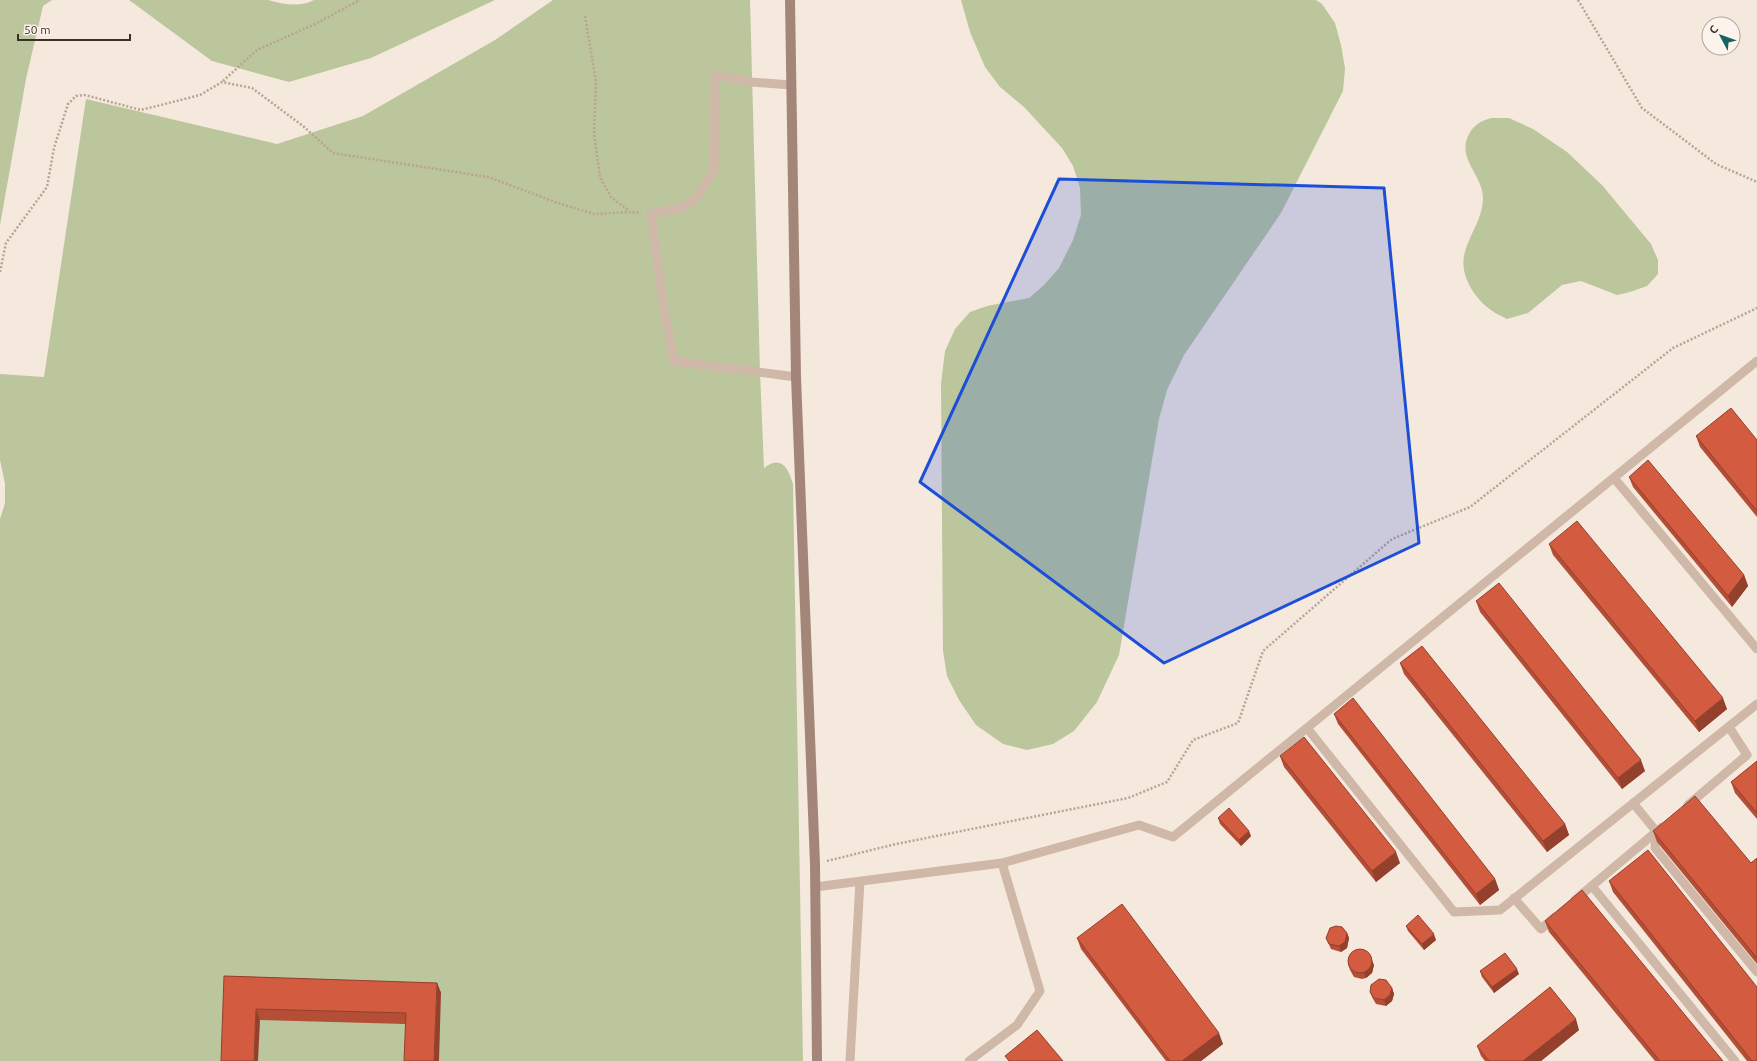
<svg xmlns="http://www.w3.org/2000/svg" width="1757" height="1061" viewBox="0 0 1757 1061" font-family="Ubuntu,sans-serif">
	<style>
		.green { fill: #bbc69c }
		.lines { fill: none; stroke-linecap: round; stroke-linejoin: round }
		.path { stroke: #bba292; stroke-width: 2.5; stroke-dasharray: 2 2; stroke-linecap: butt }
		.lane { stroke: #cfb8a8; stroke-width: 9 }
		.secondary { stroke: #a38679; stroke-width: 10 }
		.wall { fill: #b54e37 }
		.shaded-wall { fill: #93402d }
		.building { fill: #d25b40; stroke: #93402d }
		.marked { fill: #1d4ed8; fill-opacity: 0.2; stroke: #1d4ed8; stroke-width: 3; stroke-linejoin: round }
	</style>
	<rect width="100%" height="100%" fill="#f5e9de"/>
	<path class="green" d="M0 0H52L43 6 26 79 0 225Z
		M129 0H268C283 4 299 8 314 0H495L371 58 289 82 212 61Z
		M553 0H750L760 372 764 468C781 455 788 467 793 484L803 1061H0V519L5 503V484L0 460V374L44 377 86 99 277 144 363 116 495 40Z
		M961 0H1316L1322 4 1335 23 1341 45 1345 68 1343 91 1281 213 1184 355 1167 390 1159 419 1119 655 1097 702 1074 731 1053 744 1027 750 1003 744 976 725 959 700 947 676 943 651 941 384 945 351 955 329 970 312 987 306 1029 298 1044 285 1059 268 1073 240 1081 215 1080 188 1073 166 1062 148 1024 107 1000 87 985 67 970 32Z
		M1491 118H1509L1533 129 1567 152 1602 185 1651 244 1658 260V274L1647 286 1630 292 1617 295 1581 281 1562 285 1528 313 1507 319C1502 316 1496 314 1491 310 1475 299 1460 276 1464 256 1468 236 1482 221 1483 199 1484 177 1457 159 1468 136 1473 125 1481 121 1491 118Z"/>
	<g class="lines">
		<path class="path" d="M1578 0 1642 108 1716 164 1757 182
			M585 16 596 82 594 133 600 177 611 197 629 211
			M223 81 257 50 315 24 360 0
			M0 272 6 243 47 187 54 148 68 104 76 96 85 95 141 110 200 95 222 82 252 88 303 126 333 153 488 177 555 202 594 214 630 212 641 213
			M827 861 896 844 1128 798 1167 782 1193 740 1238 723 1263 651 1392 539 1470 507 1673 348 1757 308"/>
		<path class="lane" d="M791 85 751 82 715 75 714 170 696 199 680 208 651 214 663 303 674 361 796 377
			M1614 478 1757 649
			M1307 728 1454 912 1500 910 1757 704
			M1633 803 1656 831 1655 848 1757 972
			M1688 805 1747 755 1729 727
			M1592 886 1735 1061
			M815 887 1002 863 1139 825 1173 837 1757 361
			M1514 898 1541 929 1555 917
			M1575 900 1662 827
			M850 1061 860 881
			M969 1061 1017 1025 1040 991 1002 863"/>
		<path class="secondary" d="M790 0 796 377 815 864 817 1061"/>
	</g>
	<path class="wall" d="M1696 436 1757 440V517L1700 447Z
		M1629 477 1744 575 1748 586 1732 607 1633 487Z
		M1549 544 1727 709 1699 732 1553 555Z
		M1476 601 1645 771 1622 789 1480 612Z
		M1400 663 1565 824 1569 835 1547 852 1404 674Z
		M1334 714 1495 879 1499 890 1480 905 1338 724Z
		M1280 756 1400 863 1376 882 1284 767Z
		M1757 761V819L1735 793 1731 782Z
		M1218 818 1251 836 1241 846 1220 824Z
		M1653 831 1751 863 1757 858V964L1657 842Z
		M1609 881 1757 1061H1747L1613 892Z
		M1545 921 1723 1061H1655L1549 932Z
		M1406 926 1436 940 1424 950 1408 931Z
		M1347 933 1349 938 1347 948 1341 952 1331 949 1326 938Z
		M1077 938 1223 1044 1201 1061H1166L1081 949Z
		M1348 964 1374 965 1372 973 1366 978 1362 979 1354 977 1350 970Z
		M1480 971 1519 974 1494 993 1482 977Z
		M224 976 437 983 441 993 405 1024 260 1020Z
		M1392 988 1394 994 1392 1001 1386 1006 1376 1004 1372 997 1370 992Z
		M1579 1030 1541 1061H1485L1481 1056 1477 1046Z"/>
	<path class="shaded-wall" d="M1744 575 1748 586 1732 607 1728 596Z
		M1723 698 1727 709 1699 732 1695 721Z
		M1641 760 1645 771 1622 789 1618 778Z
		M1565 824 1569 835 1547 852 1543 841Z
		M1249 831 1251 836 1241 846 1239 840Z
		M1396 852 1400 863 1376 882 1372 871Z
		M1495 879 1499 890 1480 905 1476 894Z
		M1347 933 1349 938 1347 948 1341 952 1339 946Z
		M1434 934 1436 940 1424 950 1422 944Z
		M1372 960 1374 965 1372 973 1366 978 1364 973Z
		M1517 969 1519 974 1494 993 1492 987Z
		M437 983 441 993 439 1061H434Z
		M1392 988 1394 994 1392 1001 1386 1006 1384 1000Z
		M256 1009 260 1020 258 1061H254Z
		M1576 1019 1579 1030 1541 1061H1523Z
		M1219 1033 1223 1044 1201 1061H1182Z"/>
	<path class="building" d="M1731 408 1757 440V511L1696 436Z
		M1648 460 1744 575 1728 596 1629 477Z
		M1577 521 1723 698 1695 721 1549 544Z
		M1499 583 1641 760 1618 778 1476 601Z
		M1422 646 1565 824 1543 841 1400 663Z
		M1353 698 1495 879 1476 894 1334 714Z
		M1304 737 1396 852 1372 871 1280 756Z
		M1757 761V813L1731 782Z
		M1695 796 1751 863 1757 858V958L1653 831Z
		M1229 808 1249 831 1239 840 1218 818Z
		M1648 850 1757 987V1061H1752L1609 881Z
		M1582 890 1723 1061H1660L1545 921Z
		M1122 904 1219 1033 1182 1061H1170L1077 938Z
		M1418 915 1434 934 1422 944 1406 926Z
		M1336 926 1342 927 1347 933 1345 942 1339 946 1329 944 1326 938 1330 928Z
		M1348 961a12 12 0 1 1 24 0a12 12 0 1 1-24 0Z
		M1505 953 1517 969 1492 987 1480 971Z
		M224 976 437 983 434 1061H404L406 1013 256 1009 254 1061H221Z
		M1379 979 1386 980 1392 988 1390 995 1384 1000 1374 998 1370 992 1371 985Z
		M1550 987 1576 1019 1523 1061H1489L1477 1046Z
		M1037 1030 1063 1061H1009L1005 1056Z"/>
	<path class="marked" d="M1059 179 1384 188 1419 543 1164 663 920 482Z"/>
	<g transform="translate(1721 36) rotate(311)"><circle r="19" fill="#fcf4ec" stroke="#afa59e"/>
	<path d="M0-3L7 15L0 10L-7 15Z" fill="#1a6162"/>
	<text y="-6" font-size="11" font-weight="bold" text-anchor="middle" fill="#3c2e29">С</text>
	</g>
	<path d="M18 34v6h112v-6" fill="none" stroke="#3c2e29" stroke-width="2"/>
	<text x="24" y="34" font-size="12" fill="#3c2e29" stroke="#fcf4ec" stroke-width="3" paint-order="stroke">50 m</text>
</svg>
